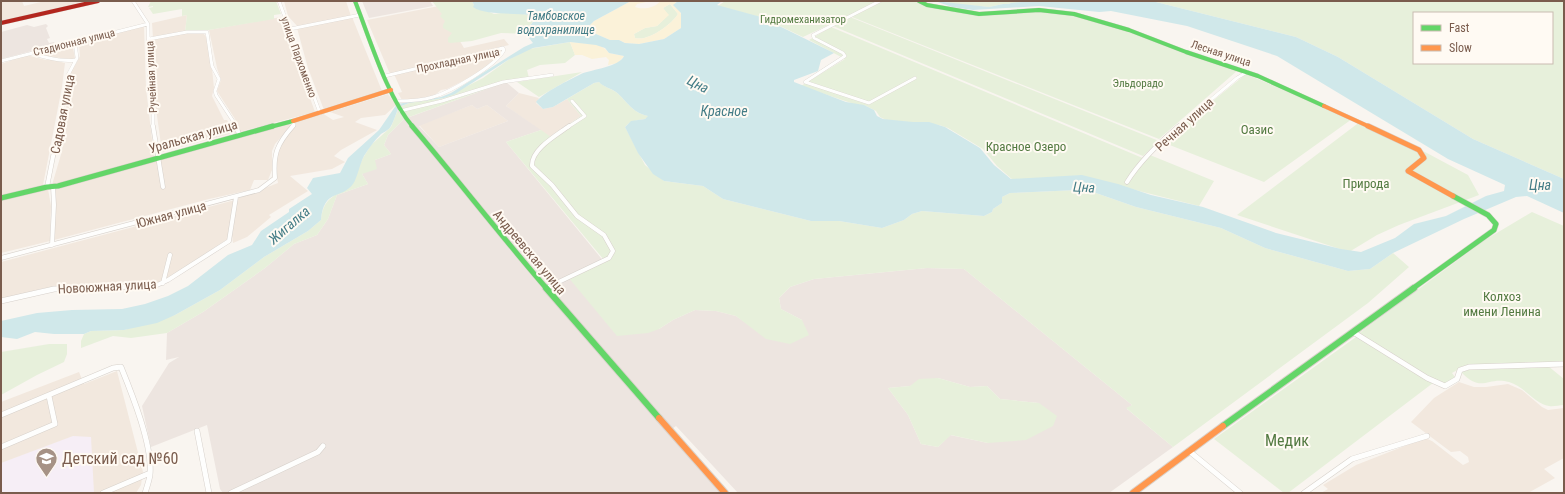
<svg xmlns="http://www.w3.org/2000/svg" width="1565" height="494" viewBox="0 0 1565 494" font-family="'Roboto Condensed',sans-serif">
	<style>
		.residential { fill: #f2e8de }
		.industrial { fill: #ede5e0; fill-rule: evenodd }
		.education { fill: #f6eef6 }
		.green { fill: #e7f0db; fill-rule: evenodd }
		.sand { fill: #fbf2d9; fill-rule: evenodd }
		.water { fill: #d0e8ea }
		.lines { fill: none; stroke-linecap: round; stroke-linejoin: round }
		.river { fill: #d0e8ea; fill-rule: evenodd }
		.street-far2-casing { stroke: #d7d1cb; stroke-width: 3.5 }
		.street-far1-casing { stroke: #d7d1cb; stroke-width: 5 }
		.street-casing { stroke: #d7d1cb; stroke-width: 6 }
		.fast-far2-casing { stroke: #d9d2cb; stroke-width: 4.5 }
		.fast-far1-casing { stroke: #d9d2cb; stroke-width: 6 }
		.fast-casing { stroke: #d9d2cb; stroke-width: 8 }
		.slow-far2-casing { stroke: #d9d2cb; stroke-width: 4.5 }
		.slow-far1-casing { stroke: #d9d2cb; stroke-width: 6 }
		.slow-casing { stroke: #d9d2cb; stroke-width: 8 }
		.jam-casing { stroke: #d9d2cb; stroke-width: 4.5 }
		.street-far2 { stroke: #fefefd; stroke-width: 3 }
		.street-far1 { stroke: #fefefd; stroke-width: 4 }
		.street { stroke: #fefefd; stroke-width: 5 }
		.fast-far2 { stroke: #63d668; stroke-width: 4 }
		.fast-far1 { stroke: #63d668; stroke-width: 5 }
		.fast { stroke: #63d668; stroke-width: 6 }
		.slow-far2 { stroke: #ff974d; stroke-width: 4 }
		.slow-far1 { stroke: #ff974d; stroke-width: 5 }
		.slow { stroke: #ff974d; stroke-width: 6 }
		.jam { stroke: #b3261e; stroke-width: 4 }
		.rail { stroke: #e6e3e7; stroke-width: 2; stroke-dasharray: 7 5; stroke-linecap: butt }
		.labels { text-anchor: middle; stroke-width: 4; stroke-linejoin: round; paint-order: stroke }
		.far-park-label { font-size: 11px; fill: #537a41; stroke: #fffaf3 }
		.far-street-label { font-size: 11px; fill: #7a5c4d; stroke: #fffaf3 }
		.far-water-label { font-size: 12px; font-style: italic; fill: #437c86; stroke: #fffaf3 }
		.street-label { font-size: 13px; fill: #7a5c4d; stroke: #fffaf3 }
		.park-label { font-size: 13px; fill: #537a41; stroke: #fffaf3 }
		.water-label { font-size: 14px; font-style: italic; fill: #437c86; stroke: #fffaf3 }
		.near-park-label { font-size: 16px; fill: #537a41; stroke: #fffaf3 }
		.near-poi-label { font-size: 16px; fill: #7a5c4d; stroke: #fffaf3; text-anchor: start }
	</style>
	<rect width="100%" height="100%" fill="#f9f5f0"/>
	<path class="residential" d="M1 1H22L24 6 45 1H90L1 21Z
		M284 1H346L351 16 298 27 288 16Z
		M439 6 464 48 504 39 509 45 390 74 367 20Z
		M187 15 185 32 153 38 152 23Z
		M281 17 315 112 239 132 235 119 217 91 221 80 217 68 209 30Z
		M352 17 382 91 355 101 324 110 308 68 297 28Z
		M144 26 146 88 154 157 52 185 62 151 69 76 80 56 79 42Z
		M196 31H202L206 37 210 49 214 88 212 96 224 120H227L229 124 233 122 237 132 162 152 154 94 152 40Z
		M72 43 75 58 72 59 49 57 38 52Z
		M500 50 502 54 500 57 469 78 447 89 441 90 435 95 417 99 402 100 398 93 402 92 394 74Z
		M26 55 46 60 49 59 65 63 62 87 43 185 1 196V64Z
		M519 93 539 98 536 103 543 109 553 107 567 99 581 116 550 137 506 106Z
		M388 94 396 105 385 115 361 118 355 122 377 130 341 150 334 156 345 162 332 169 290 176 308 191 269 215 271 217 247 237 233 243 232 236 237 199 278 183 275 165 278 146 295 126 294 122 322 113 333 120 344 117 330 112Z
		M472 105 477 109 487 105 508 121 439 147 419 125Z
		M290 123 291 126 275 144 272 151V170L268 180H254L250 190 209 199 54 240 55 188Z
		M48 189 51 206 50 241 1 253V200Z
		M235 200 229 238 168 278 157 283 45 288 1 299V262Z
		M117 371 143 472 141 485 136 493H1V402L79 372 84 384Z
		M1459 382 1474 387H1486L1508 384 1522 390 1542 407 1548 410 1564 408V458L1544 469 1555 478 1528 493 1496 492 1494 493H1321L1328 489 1323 485 1356 465 1425 438 1432 441 1463 465 1469 462 1468 457 1460 451 1451 452 1411 422 1434 398Z"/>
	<path class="industrial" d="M362 1H430L433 6 369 18Z
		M46 24 48 26 46 28 50 38 47 39 49 43 54 42 55 44 47 46V47L1 59V32L27 25 34 27Z
		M506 82 519 93 506 106 541 130 506 142 659 329 673 320 695 310 716 311 736 316 749 325 802 320 781 309 779 298 790 287 814 279 927 268 964 269 1132 405 1127 409 1173 447 1109 493H738L676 426 668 432 721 493H223L220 489 207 425 151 447 142 406 169 363 179 357 166 360 167 333 203 312 265 268 294 244 317 235 328 219 337 195 368 184 362 174 375 160 391 154 384 145 388 135 404 119ZM472 105 477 109 487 105 508 121 439 147 419 126ZM938 378 970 387 987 386 1000 399 1039 403 988 443 950 435 938 447 921 444 908 415 888 388 910 386Z"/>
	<path class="education" d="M73 436 91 437 94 493H1V463Z"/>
	<path class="green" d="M151 1H276L281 14 274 15V19L209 30 185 32 187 15 182 16V9L153 14 149 8 153 7V6L148 7Z
		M432 1H472L474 5 494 14 510 12 529 15 533 22 530 25 528 34 501 33 472 41 450 43 448 42V38L452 33 443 28V25L445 21 440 16 442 14Z
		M725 1H879L803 37 763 18 718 6Z
		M883 1H918L935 7 972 15 990 16 1021 11 1074 14 1127 30 1185 54 1238 70 1159 139 852 17Z
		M942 1H1048L1037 3 1003 4 989 7 953 4Z
		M1152 1H1564V179L1473 139 1338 57 1296 37ZM1414 13H1552V63H1414Z
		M670 4 678 14C672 24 648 42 635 38L634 34 645 28 657 26 668 15 663 8Z
		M850 17 1159 141 1143 156 833 26Z
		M831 27 1145 159 1150 155 1214 181 1199 206 1119 186 1014 181 997 166 983 149 948 128 939 125 886 120 880 117 876 111 866 106 854 104 801 86 845 59 809 40Z
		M570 42 575 55 565 63 540 65 527 70 529 78 506 82 409 117 404 119 388 135 384 145 391 154 375 160 377 169 362 174 368 184 337 195 328 219 317 235 294 244 265 268 203 312 167 333 131 338 113 336 81 348V341L84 334 91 331 124 330 175 315 220 290 264 257 308 231 321 220C323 199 333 196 350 187L363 158 371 145 391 127 399 107 409 103 444 98 483 78 508 60 529 49Z
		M582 72 539 97 517 82Z
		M1246 74 1352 119 1264 182 1162 142Z
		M599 82C604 87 610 88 616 92 628 102 631 112 648 116V118C639 121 631 119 625 127L645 165 664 181 703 186 723 199 811 221H839L882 228 904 220 912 214 922 211 984 216 992 212 993 209 1002 203V197L1010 193 1078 190 1093 192 1136 207 1221 228 1265 248 1348 271 1370 269 1393 253 1409 267 1368 303 1173 447 1126 408 1132 405 964 269 927 268 814 279 790 287 779 298 781 309 802 320 809 335 790 344 766 339 736 316 716 311 695 310 673 320 659 329 648 333 617 336 568 277 604 260 506 142 541 130 551 137 581 116 567 99 594 83Z
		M1361 121 1425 152 1468 175 1479 195 1399 225 1377 235 1349 252 1237 215Z
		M1532 212 1564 226V362L1459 369 1452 373 1455 377 1447 383 1441 384 1358 334 1485 240Z
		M1356 337H1360L1433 383 1288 493H1284L1214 439Z
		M49 344H67V354L64 362 37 375 1 395V352Z
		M1548 366 1564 379V405C1559 405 1553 407 1549 406 1535 404 1524 386 1509 382 1487 376 1482 394 1461 372 1478 365 1527 367 1548 366Z
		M938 378 970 387 987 386 1000 399 1039 403 1057 416 1053 426 1026 440 988 443 951 435 938 447 921 444 908 415 888 388 910 386 919 379Z"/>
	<path class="sand" d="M631 1H651L637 4 635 7C642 10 656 8 660 1H678L675 3V7C683 11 682 19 681 28L664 39 639 44 625 43 619 40H610L589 31 587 28 594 21ZM670 4 678 14C672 24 648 42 635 38L634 34 645 28 657 26 669 15 663 8Z
		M570 42C583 44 601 41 609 53L624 56 618 63 608 65 609 60 606 57 592 59 582 55H575Z"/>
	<path class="water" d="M472 1H631L594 21 587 28 589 31 610 40H619L625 43 639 44 664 39 681 28V13L673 5 678 1H722L717 5 761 17 834 53 821 60 818 71 794 80V82L846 102 864 105 874 110 877 116 883 119 913 122H929L945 127 980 148 994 165 1011 179 1082 175 1118 184 1151 195 1203 207 1276 233 1341 249 1361 252 1395 238 1414 224 1446 216 1486 196 1504 191 1505 185 1448 159 1277 56 1187 26 1111 11 1099 12 1039 6 973 10 952 7 935 1 989 7 1003 4 1037 3 1048 1H1152L1296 37 1338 57 1473 139 1564 179V213L1527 196 1516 197 1464 219 1393 253 1370 269 1348 271 1265 248 1221 228 1136 207 1093 192 1078 190 1010 193 1002 197V203L993 209 992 212 984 216 922 211 912 214 904 220 882 228 839 221H811L723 199 703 186 664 181 653 174 638 153 625 127 631 121 645 119 648 116C631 112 628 102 616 92 611 88 603 87 599 82L594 83 553 107 543 109 536 102C544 92 569 80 581 74 593 69 619 67 624 56L609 53 605 48 596 45 570 42 533 48 508 60 455 94 444 98 409 103 399 107C396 113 394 121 391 126 389 130 384 132 381 134 374 141 369 148 364 156 360 163 357 179 353 184 341 200 324 188 321 220L308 231 264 257 220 290 175 315 157 323 124 330 91 331 84 334H54L35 332 17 339 1 337V321L37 313 72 310 122 309 145 304 168 296 188 286 228 255 252 245 261 231 289 212V209L312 194 307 188 313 178 340 173 348 158 379 130 397 104 441 97 451 93 524 47 533 43 529 38 528 34 530 31 528 28 533 22 529 15C515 13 483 15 473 7L474 5Z"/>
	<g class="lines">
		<path class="river" d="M1033 1H1053L1050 3 1011 7 1008 5 1011 3Z"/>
		<defs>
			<path id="street-far2" d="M133 1 148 24 149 73 153 101V127
				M279 1 320 113
				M880 1 813 35 814 38 843 53 845 56 805 82 869 103 915 78
				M290 29 360 15
				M149 39 187 32H207L212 66 219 79 215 91 216 95 237 127
				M37 51 36 55C49 58 62 62 76 60
				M1 61 148 24
				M385 76 503 48 504 50C496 66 450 92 433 97 421 101 408 101 396 101
				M400 111 442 101 503 82 552 75
				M291 121 294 125 292 127
				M59 127 68 75 77 58 75 42
				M568 127 585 116 572 101
				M1178 127 1237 78 1247 72"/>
			<path id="street-far1" d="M153 126 163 187
				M236 126 239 134
				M1127 182C1140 161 1160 142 1179 126
				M47 187 59 126
				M52 245 54 205 53 187
				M1 258 259 190 275 178C273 154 277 144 293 126
				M163 283 170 255
				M546 288 609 258 613 251 604 235 577 216 552 185 532 166C531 149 557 135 569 126
				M55 289 155 286 168 280 229 241 236 197"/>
			<path id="street" d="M1 301 54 289 89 288
				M1353 332 1427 378 1445 386 1457 379 1460 370 1469 367 1564 364
				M1 415 113 368 121 367C132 394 153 446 150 475 149 481 147 487 145 493
				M197 431 209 493
				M1 447 55 424 49 396
				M1189 451 1240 493
				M103 493 150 473
				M231 493 318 452 323 446
				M1304 493 1352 459 1427 436"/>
			<path id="fast-far2" d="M355 1C370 39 387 97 413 127
				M919 1 927 5 979 14 1039 10 1074 14 1129 30 1186 52 1258 76 1324 106
				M270 127 293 121"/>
			<path id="fast-far1" d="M412 126C458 180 501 236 547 289
				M1 198 47 187 58 186 273 126
				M1412 289 1494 230 1496 224 1488 215 1453 196"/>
			<path id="fast" d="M546 288 659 418
				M1223 426 1414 288"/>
			<path id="slow-far2" d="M1324 106 1370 127
				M293 121 391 90"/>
			<path id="slow-far1" d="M1368 126 1419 150 1424 158 1408 171 1453 196"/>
			<path id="slow" d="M659 418 725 493
				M1133 493 1223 426"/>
			<path id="jam" d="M1 23 98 1"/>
		</defs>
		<use href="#street-far2" class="street-far2-casing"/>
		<use href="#street-far1" class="street-far1-casing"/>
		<use href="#street" class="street-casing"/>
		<use href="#fast-far2" class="fast-far2-casing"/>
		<use href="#fast-far1" class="fast-far1-casing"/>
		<use href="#fast" class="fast-casing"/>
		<use href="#slow-far2" class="slow-far2-casing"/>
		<use href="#slow-far1" class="slow-far1-casing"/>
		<use href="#slow" class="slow-casing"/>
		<use href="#jam" class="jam-casing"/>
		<use href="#street-far2" class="street-far2"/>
		<use href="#street-far1" class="street-far1"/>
		<use href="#street" class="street"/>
		<use href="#fast-far2" class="fast-far2"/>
		<use href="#fast-far1" class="fast-far1"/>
		<use href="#fast" class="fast"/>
		<use href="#slow-far2" class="slow-far2"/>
		<use href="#slow-far1" class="slow-far1"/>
		<use href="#slow" class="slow"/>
		<use href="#jam" class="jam"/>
		<path class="rail" d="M1561 493 1564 492"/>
	</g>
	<defs>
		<symbol id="school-pin" viewBox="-11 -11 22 30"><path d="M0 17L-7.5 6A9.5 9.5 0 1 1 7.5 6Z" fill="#a69286" stroke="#fffaf3"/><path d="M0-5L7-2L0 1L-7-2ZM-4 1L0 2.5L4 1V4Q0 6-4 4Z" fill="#fff"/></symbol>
	</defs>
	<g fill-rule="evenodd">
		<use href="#school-pin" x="34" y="446" width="25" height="34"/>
	</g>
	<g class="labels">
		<g class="far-park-label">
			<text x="803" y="23">Гидромеханизатор</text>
			<text x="1138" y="87">Эльдорадо</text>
		</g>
		<g class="far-street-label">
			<text transform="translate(74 42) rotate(-14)" y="4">Стадионная улица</text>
			<text transform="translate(1221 53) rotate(18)" y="4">Лесная улица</text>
			<text transform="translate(299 57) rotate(70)" y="4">улица Пархоменко</text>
			<text transform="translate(458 60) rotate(-12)" y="4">Прохладная улица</text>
			<text transform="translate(151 77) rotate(-93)" y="4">Ручейная улица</text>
		</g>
		<g class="far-water-label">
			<text x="556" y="20">Тамбовское<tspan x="556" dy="14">водохранилище</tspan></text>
		</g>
		<g class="street-label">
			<text transform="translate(62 114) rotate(-79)" y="5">Садовая улица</text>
			<text transform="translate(1184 124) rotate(-42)" y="5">Речная улица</text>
			<text transform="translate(193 136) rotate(-16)" y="5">Уральская улица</text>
			<text transform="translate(171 214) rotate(-15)" y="5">Южная улица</text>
			<text transform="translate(530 252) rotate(50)" y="5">Андреевская улица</text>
			<text transform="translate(107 286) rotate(-3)" y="5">Новоюжная улица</text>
		</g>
		<g class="park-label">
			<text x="1257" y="134">Оазис</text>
			<text x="1026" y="151">Красное Озеро</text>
			<text x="1366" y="188">Природа</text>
			<text x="1502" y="301">Колхоз<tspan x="1502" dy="15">имени Ленина</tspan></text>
		</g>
		<g class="water-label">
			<text transform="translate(698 84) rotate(27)" y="5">Цна</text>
			<text x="724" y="116">Красное</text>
			<text x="1540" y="190">Цна</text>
			<text transform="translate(1084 187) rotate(3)" y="5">Цна</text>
			<text transform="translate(289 225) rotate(-41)" y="5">Жигалка</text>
		</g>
		<g class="near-park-label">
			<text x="1287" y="446">Медик</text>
		</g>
		<g class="near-poi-label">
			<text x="62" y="464">Детский сад №60</text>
		</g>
	</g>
	<rect width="1565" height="494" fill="none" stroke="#7a5c4d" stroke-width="4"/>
	<rect x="1413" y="12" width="140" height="52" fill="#fffaf3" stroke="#cabbb1"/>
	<rect x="1421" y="25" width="20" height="6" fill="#63d668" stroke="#cabbb1"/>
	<text x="1449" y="32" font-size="12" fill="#7a5c4d">Fast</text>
	<rect x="1421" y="45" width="20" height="6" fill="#ff974d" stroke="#cabbb1"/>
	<text x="1449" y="52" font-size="12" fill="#7a5c4d">Slow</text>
</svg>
